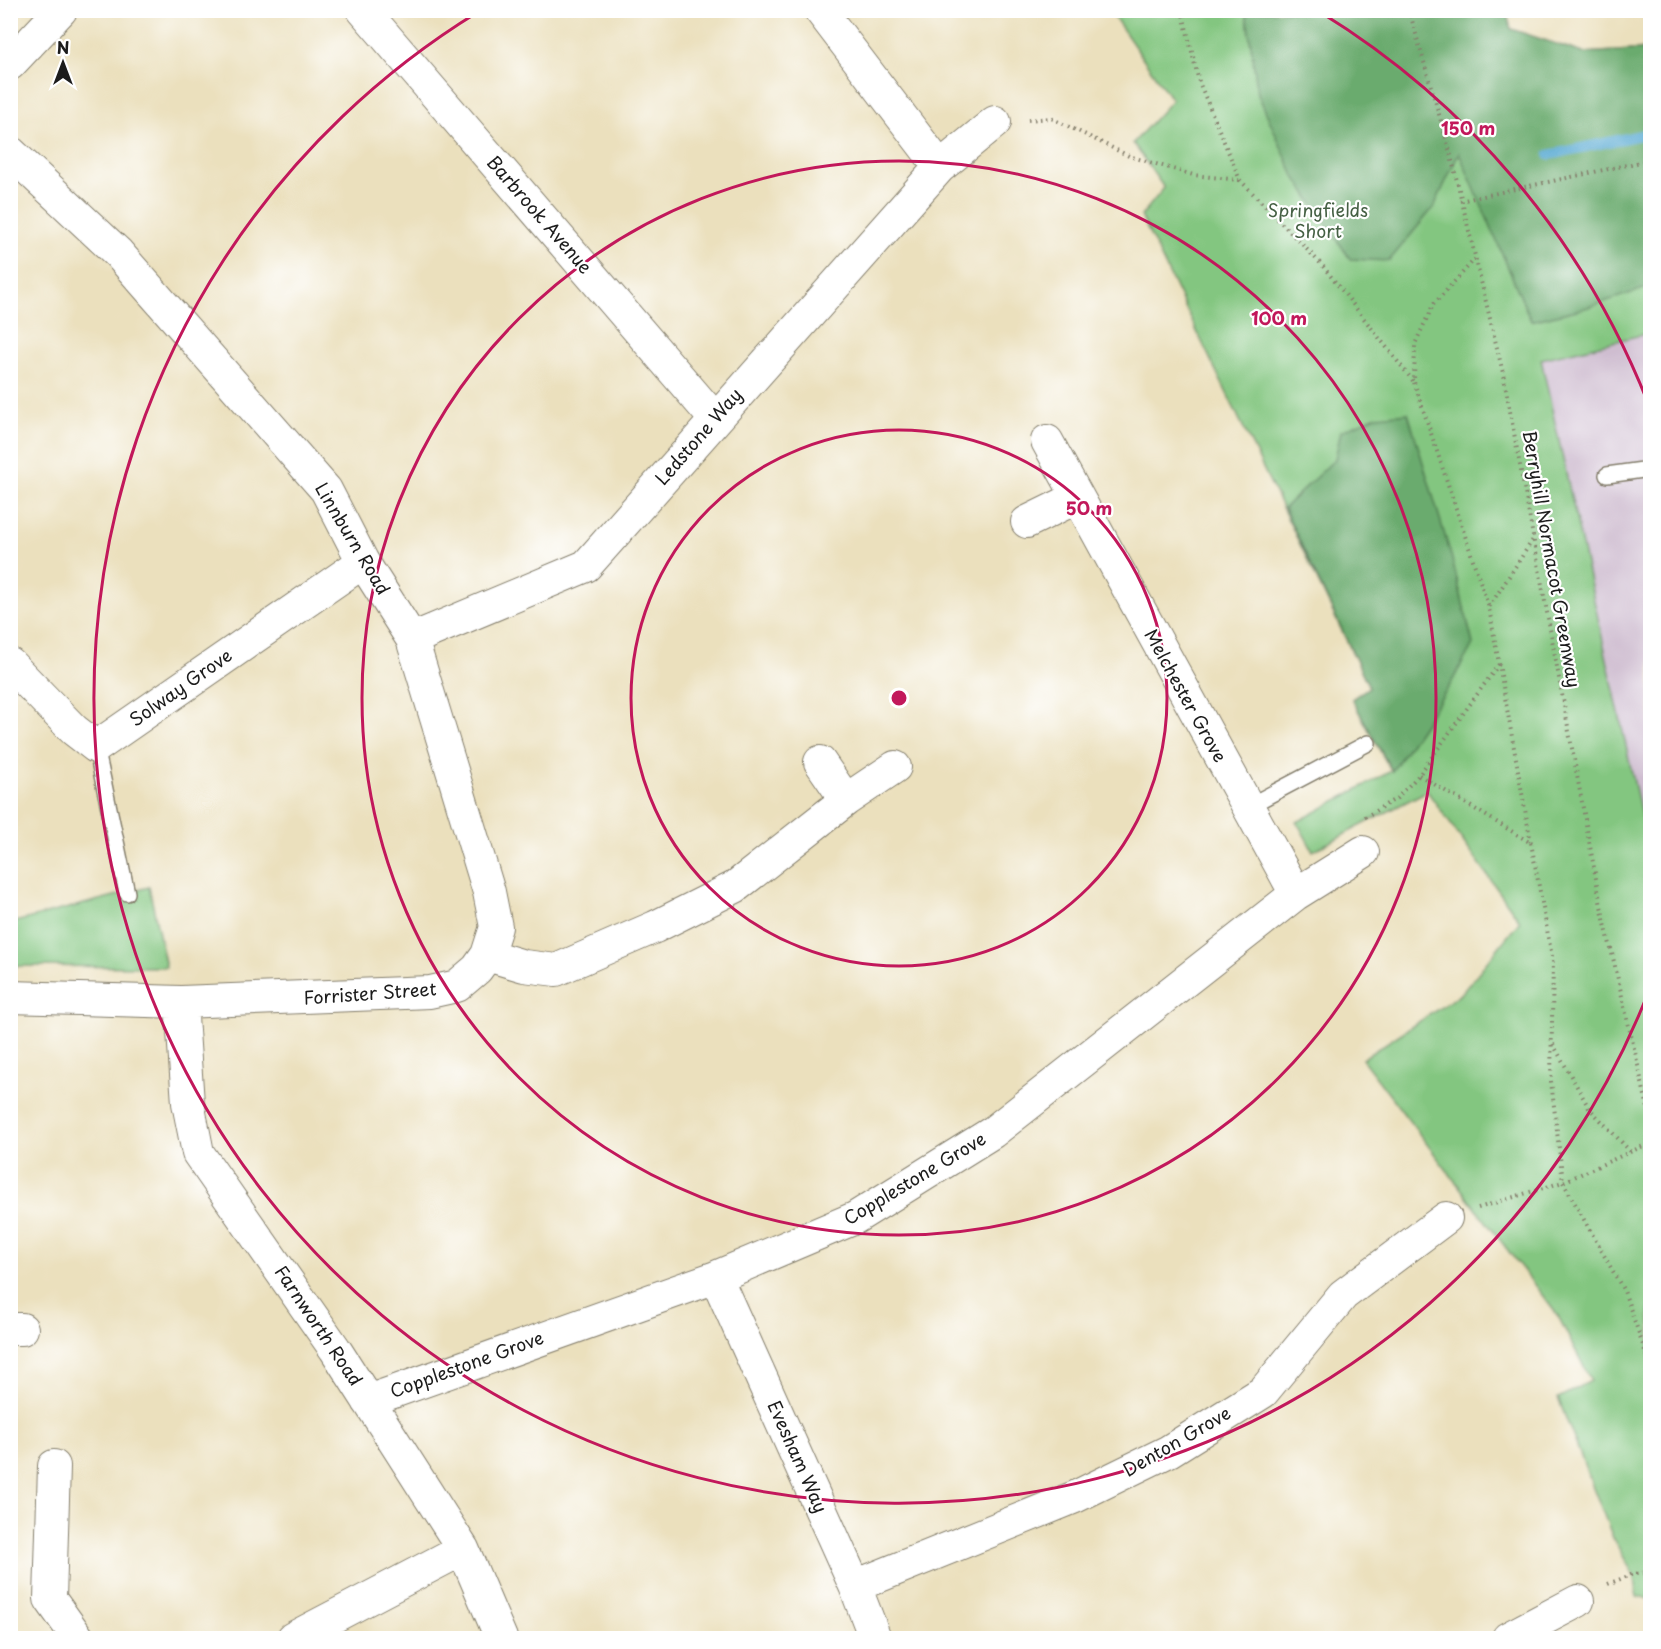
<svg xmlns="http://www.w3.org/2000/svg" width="1661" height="1649" viewBox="0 0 1661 1649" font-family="'Playpen Sans',sans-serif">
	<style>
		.industrial { fill: #cfbdd0 }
		.green { fill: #83c680; stroke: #50714e; stroke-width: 1.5 }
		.forest { fill: #6aab6e; stroke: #436445; stroke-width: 1.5 }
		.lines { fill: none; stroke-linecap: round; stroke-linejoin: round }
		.stream { stroke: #56a9d2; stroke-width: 10 }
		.lane-casing { stroke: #847e6c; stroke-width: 18 }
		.street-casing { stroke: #847e6c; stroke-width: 34 }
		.path { stroke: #847e6c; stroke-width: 4; stroke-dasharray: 1.5 4.5; stroke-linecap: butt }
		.lane { stroke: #fff; stroke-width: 15 }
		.street { stroke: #fff; stroke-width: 32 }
		.ring { fill: none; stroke: #c2185b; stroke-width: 3 }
		.labels { text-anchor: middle; stroke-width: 4.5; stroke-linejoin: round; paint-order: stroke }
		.park-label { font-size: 18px; fill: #456044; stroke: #fff }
		.street-label { font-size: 18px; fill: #1c1c1c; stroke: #fff }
		.centre { fill: #c2185b; stroke: #fff; stroke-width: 3 }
		.ring-label { font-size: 18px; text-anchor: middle; font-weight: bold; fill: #c2185b; stroke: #fff; stroke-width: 4.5; stroke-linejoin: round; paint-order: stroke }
	</style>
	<rect width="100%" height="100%" fill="#fff"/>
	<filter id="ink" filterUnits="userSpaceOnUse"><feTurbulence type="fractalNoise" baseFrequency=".0167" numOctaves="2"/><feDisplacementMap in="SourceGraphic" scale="12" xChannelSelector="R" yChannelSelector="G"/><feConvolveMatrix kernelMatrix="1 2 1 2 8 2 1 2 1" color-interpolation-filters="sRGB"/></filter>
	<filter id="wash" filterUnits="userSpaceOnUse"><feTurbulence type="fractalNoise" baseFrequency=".008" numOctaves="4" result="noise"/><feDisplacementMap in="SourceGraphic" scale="24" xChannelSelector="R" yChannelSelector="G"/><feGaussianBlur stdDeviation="1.35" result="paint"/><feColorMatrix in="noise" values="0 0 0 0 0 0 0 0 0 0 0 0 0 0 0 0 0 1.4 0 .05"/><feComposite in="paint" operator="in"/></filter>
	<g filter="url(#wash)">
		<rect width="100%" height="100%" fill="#ebe0bd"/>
		<path class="industrial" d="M1650 333V855L1540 358Z"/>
		<path class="green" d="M1110 11H1506L1511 29 1583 53 1650 49V333L1541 359 1650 855V1600L1637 1597 1633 1574 1613 1538 1558 1398 1591 1381 1558 1316 1362 1059 1461 994 1520 921 1427 791 1313 851 1297 822 1391 771 1352 699 1369 687 1141 216 1164 188 1133 143 1172 100Z
			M149 887 166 967 11 966V923Z"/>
		<path class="forest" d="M1246 11H1506L1511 29 1583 53 1650 49V287L1585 308 1531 321 1459 153 1434 207 1389 261 1350 259 1293 174 1258 94Z
			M1408 413 1452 559 1473 644 1450 685 1392 771 1352 699 1369 687 1284 508 1335 459 1341 431 1376 416Z"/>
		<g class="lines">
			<path class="stream" d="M1549 155 1650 133"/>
		</g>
	</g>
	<g filter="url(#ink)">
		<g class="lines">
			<defs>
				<path id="lane" d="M1607 475 1650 469
					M96 747 127 893
					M1247 807 1368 743"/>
				<path id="street" d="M363 10 715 419
					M820 10 940 167
					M10 64 61 10
					M10 152 118 253 326 490 363 562 412 639 489 892 496 927 487 955 477 969 457 986 430 992 181 1002 10 997
					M1047 441 1296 894
					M1027 522 1076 498
					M412 639 586 566 940 167 995 122
					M10 664 74 730 96 747 363 562
					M820 762 846 800
					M487 955 524 966 556 970 655 927 735 887 846 800 895 767
					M181 1002 188 1103 198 1153 335 1349 463 1549 501 1638
					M716 1277 855 1586 875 1638
					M10 1329H22
					M368 1401 716 1277 855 1218 993 1132 1296 894 1363 852
					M54 1466 50 1599 78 1638
					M855 1586 1075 1497 1169 1451 1263 1392 1343 1295 1446 1218
					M293 1638 463 1549
					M1508 1638 1578 1601"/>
			</defs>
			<use href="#lane" class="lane-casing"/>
			<use href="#street" class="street-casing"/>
			<path class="path" d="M1182 10 1199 82 1240 180 1322 265 1413 381
				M1409 10 1451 156 1503 373 1601 906 1650 1117
				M1028 120 1051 118 1129 156 1193 175 1239 180
				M1460 201 1650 160
				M1489 607 1534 538
				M1419 775 1531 843 1489 608 1414 382 1415 344 1433 305 1475 259
				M1365 817 1397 798 1419 775 1499 664
				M1531 843 1553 962 1551 1081 1563 1182 1624 1291 1650 1365
				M1553 1044 1589 1108 1630 1151
				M1478 1208 1563 1182 1650 1143
				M1608 1584 1633 1574 1650 1572"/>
			<use href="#lane" class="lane"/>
			<use href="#street" class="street"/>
		</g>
	</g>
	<g class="ring">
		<circle cx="899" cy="698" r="268"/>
		<circle cx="899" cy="698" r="537"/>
		<path d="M1648 993A805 805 0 1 1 478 12M1320 12A805 805 0 0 1 1648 403"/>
	</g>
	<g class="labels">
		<g class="park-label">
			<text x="1318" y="217">Springfields<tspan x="1318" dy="21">Short</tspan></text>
		</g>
		<g class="street-label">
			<text transform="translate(539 215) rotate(49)" y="6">Barbrook Avenue</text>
			<text transform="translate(699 437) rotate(-49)" y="6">Ledstone Way</text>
			<text transform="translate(352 539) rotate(59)" y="6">Linnburn Road</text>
			<text transform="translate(1551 559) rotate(80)" y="6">Berryhill Normacot Greenway</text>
			<text transform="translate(181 688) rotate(-35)" y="6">Solway Grove</text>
			<text transform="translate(1185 696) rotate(61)" y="6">Melchester Grove</text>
			<text transform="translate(370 994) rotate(-4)" y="6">Forrister Street</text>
			<text transform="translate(915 1179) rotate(-31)" y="6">Copplestone Grove</text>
			<text transform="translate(318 1326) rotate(56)" y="6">Farnworth Road</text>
			<text transform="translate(467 1365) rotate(-20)" y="6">Copplestone Grove</text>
			<text transform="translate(1177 1442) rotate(-30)" y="6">Denton Grove</text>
			<text transform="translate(797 1457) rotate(66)" y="6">Evesham Way</text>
		</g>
	</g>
	<circle cx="899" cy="698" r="9" class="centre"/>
	<g class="ring-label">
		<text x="1468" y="135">150 m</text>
		<text x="1279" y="325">100 m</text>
		<text x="1089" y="515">50 m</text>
	</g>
	<rect width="1661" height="1649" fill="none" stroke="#fff" stroke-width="36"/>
	<g transform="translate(63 63)" stroke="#ffffff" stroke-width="4.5" paint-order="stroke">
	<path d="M0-4.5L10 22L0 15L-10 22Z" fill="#1c1c1c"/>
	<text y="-9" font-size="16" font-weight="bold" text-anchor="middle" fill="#1c1c1c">N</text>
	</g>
</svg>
